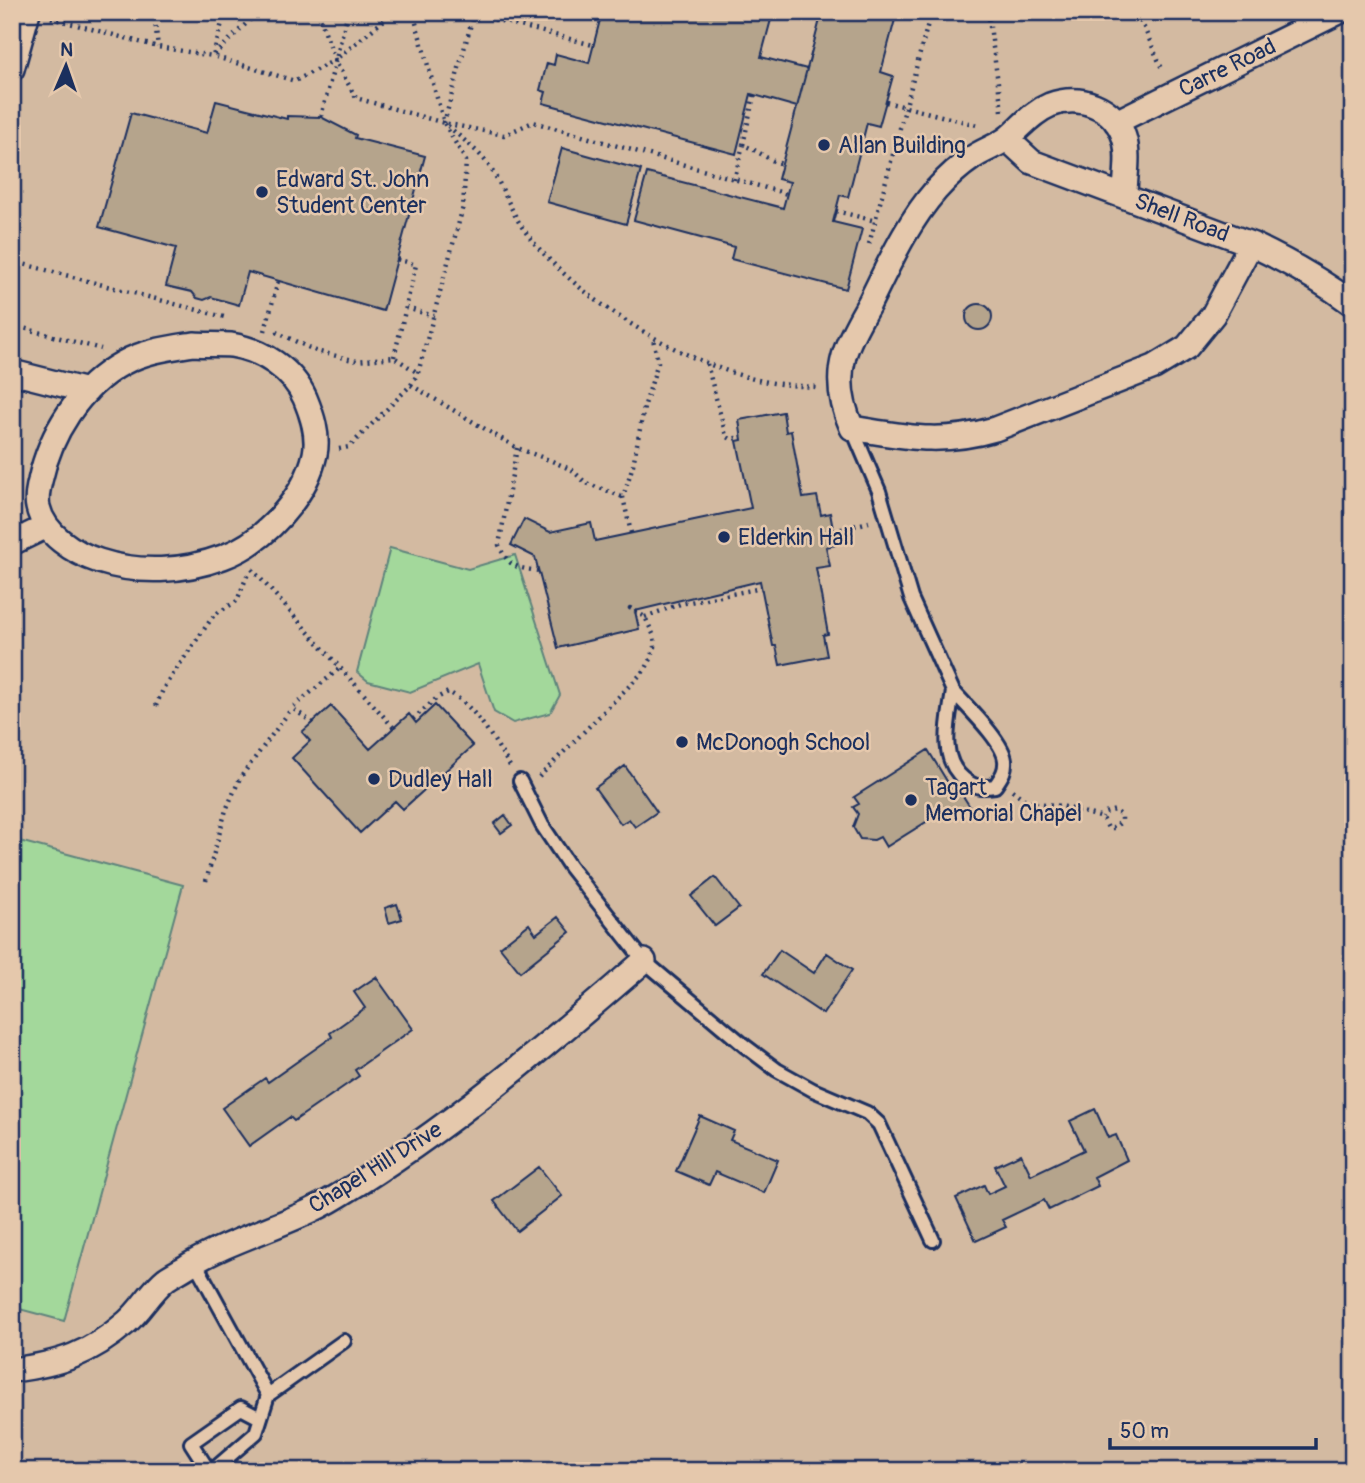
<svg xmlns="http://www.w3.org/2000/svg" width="1365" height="1483" viewBox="0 0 1365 1483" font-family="Pangolin,sans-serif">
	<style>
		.built { fill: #d3baa1 }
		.green { fill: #a3d89b; stroke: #5f847c; stroke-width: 2 }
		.building { fill: #b5a48c; stroke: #1b2f5e; stroke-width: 2 }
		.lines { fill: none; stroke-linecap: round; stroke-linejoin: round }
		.lane-casing { stroke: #1b2f5e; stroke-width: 18 }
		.street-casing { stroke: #1b2f5e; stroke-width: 28 }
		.path { stroke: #1b2f5e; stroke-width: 4.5; stroke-dasharray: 2 5; stroke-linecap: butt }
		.lane { stroke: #e5c8ac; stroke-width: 12 }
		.street { stroke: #e5c8ac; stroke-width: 23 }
		.poi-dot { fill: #1b2f5e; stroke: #e5c8ac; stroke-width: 2.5 }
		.labels { text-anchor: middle; stroke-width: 5; stroke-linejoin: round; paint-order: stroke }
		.street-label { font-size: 23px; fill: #1b2f5e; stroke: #e5c8ac }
		.poi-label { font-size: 23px; fill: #1b2f5e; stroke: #e5c8ac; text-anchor: start }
	</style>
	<rect width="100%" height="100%" fill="#e5c8ac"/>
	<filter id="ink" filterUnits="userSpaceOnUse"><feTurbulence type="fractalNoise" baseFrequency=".0143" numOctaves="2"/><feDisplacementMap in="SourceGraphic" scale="14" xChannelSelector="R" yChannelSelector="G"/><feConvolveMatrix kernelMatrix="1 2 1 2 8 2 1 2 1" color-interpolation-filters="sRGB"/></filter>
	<g filter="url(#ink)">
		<path class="built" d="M12 12H1353V1471H12Z"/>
		<path class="green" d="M390 548 468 569 515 555 560 695 550 713 513 723 494 712 478 664 410 692 368 681 357 672Z
			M12 839 183 885 64 1321 12 1307Z"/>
		<path class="building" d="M602 12H773L761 57 807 69 797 107 751 94 736 154 543 103 546 92 540 90 547 63 554 65 556 54 589 63Z
			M822 12H897L881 72 893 76 879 126 867 123 848 197 840 195 833 222 862 229 846 289 731 259 734 247 634 220 647 173 783 208 790 182 778 179Z
			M216 101 287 119V116L321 117 356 135 355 138 425 156 383 311 248 272 239 305 211 297 204 300 197 298 192 292 166 286 176 248 99 227 131 113 207 133Z
			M562 148 641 170 626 224 547 202Z
			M966 317a13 13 0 1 1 26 0a13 13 0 1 1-26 0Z
			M783 412 786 432 791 431 803 498 817 496 821 515 830 513 836 545 826 547 830 566 816 568 828 634 823 635 827 656 780 665 776 646H773L760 581 635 611 639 629 558 648 535 557 511 545 524 519 550 532 591 523 595 541 751 508 737 441 742 440 739 420Z
			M435 705 473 746 403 809 395 801 360 833 292 758 310 741 302 732 331 706 370 749 409 714 416 723Z
			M928 750 953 791 958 788 970 807 952 818 947 809 886 847 880 837 874 840 860 839 853 827 858 814 853 807 859 804 854 797Z
			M625 766 657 812 635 827 629 819 621 824 595 788Z
			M505 815 512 825 501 833 494 824Z
			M715 877 739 908 715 926 691 896Z
			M397 904 402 919 389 923 385 908Z
			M558 917 570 932 520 972 500 947 529 924 536 934Z
			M780 950 814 973 827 953 852 970 823 1014 763 974Z
			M376 977 413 1029 355 1070 359 1076 294 1121 290 1117 249 1146 222 1108 265 1078 268 1082 332 1037 330 1033 365 1008 354 992Z
			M1095 1109 1108 1138 1116 1135 1127 1160 1094 1177 1098 1186 1049 1210 1044 1200 1002 1220 1006 1227 976 1241 956 1198 984 1185 988 1194 1005 1186 995 1166 1021 1154 1031 1175 1084 1150 1070 1121Z
			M700 1116 734 1131 730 1140 778 1160 764 1193 715 1172 709 1185 676 1171Z
			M539 1167 562 1196 517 1231 494 1201Z"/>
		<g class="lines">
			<defs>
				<path id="lane" d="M852 428 879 491 911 598 953 691
					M953 691C967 707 1003 741 1005 760 1006 771 1001 777 995 786 982 788 975 788 964 779 938 758 949 721 953 691Z
					M520 781 542 825 570 867 644 961 745 1046 777 1070 813 1090 867 1113 879 1124 933 1240
					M195 1262 268 1395 256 1433 212 1471
					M268 1395 344 1341
					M209 1471 191 1443 241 1408 260 1418"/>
				<path id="street" d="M12 69 28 12
					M1116 122 1339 12
					M1007 139 1032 162 1251 244C1287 261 1321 280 1353 304
					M1125 195C1125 177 1130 155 1124 137 1114 106 1080 94 1050 105 1033 112 1022 126 1009 137 998 146 983 150 972 158 960 166 946 179 936 190 907 223 889 264 869 304 860 320 849 338 844 356 837 381 842 406 852 428 908 437 940 445 995 429L1154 367 1187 347 1213 315 1251 244
					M194 344C206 345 219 344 231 345 262 350 292 369 305 398 312 415 319 435 315 454 306 496 265 542 223 557 183 572 139 574 99 561 74 553 44 534 38 507 36 499 38 489 40 481 50 434 79 387 123 363 145 351 169 348 194 344Z
					M12 372 87 391
					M12 543 45 527
					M12 1370C60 1364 90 1354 127 1322 141 1310 151 1291 166 1279 173 1274 182 1270 189 1265 235 1237 291 1225 338 1196 448 1130 547 1045 644 961"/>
			</defs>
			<use href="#lane" class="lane-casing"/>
			<use href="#street" class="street-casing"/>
			<path class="path" d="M154 12 158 47
				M225 12 213 56 295 81 335 60 356 98 444 123 504 135 533 122 787 194
				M318 12 335 60 394 12
				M988 12 1002 111
				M1129 12 1142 23 1163 71
				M474 14 593 45
				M51 18 158 47 213 56 258 12
				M754 95 743 145C758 150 767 160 782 164
				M886 102 981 126
				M321 117 348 12
				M444 123 474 13
				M448 126C459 136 472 146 483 158 500 178 508 206 522 227 569 294 672 357 750 378 772 384 795 386 818 387
				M734 180 743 145
				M836 211 876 221
				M869 244 931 12
				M12 261 228 318
				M406 308 434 316
				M12 325 101 349
				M265 331 278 281
				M276 332 316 351 357 361 394 357 418 373
				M394 357 416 265 397 259
				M707 364 726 436 731 439 742 437
				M411 385 517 448 552 461 572 470 586 483 623 497
				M517 448 499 545C508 567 517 568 539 571
				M339 449 349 447 411 385 418 373 463 207 466 161 444 123 413 12
				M834 531 869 522
				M631 533 623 497 633 465 644 408 658 362 653 339
				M252 569 394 728
				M645 617 680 604 762 588
				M156 706 164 687 214 615 237 601 249 571
				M413 719 437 698 448 692C475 705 494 741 510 766
				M313 723 292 708 340 668
				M539 777 645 670 651 659 655 647 654 636 645 617 630 608 635 611
				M1012 790 1028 802 1062 806 1103 818 1108 828H1114L1122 821V816L1115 810 1105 813 1103 818
				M206 881 226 810 240 778 292 708"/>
			<use href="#lane" class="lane"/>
			<use href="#street" class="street"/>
		</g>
	</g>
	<g class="poi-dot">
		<circle cx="824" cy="145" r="7"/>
		<circle cx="262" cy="192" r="7"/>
		<circle cx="724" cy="537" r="7"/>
		<circle cx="682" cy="742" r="7"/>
		<circle cx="374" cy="779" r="7"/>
		<circle cx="911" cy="800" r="7"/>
	</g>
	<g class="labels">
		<g class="street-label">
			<text transform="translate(1227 67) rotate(-26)" y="8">Carre Road</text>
			<text transform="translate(1182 217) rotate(21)" y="8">Shell Road</text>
			<text transform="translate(375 1167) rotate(-32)" y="8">Chapel Hill Drive</text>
		</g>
		<g class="poi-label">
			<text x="838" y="153">Allan Building</text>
			<text x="276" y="187">Edward St. John<tspan x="276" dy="26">Student Center</tspan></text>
			<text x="738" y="545">Elderkin Hall</text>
			<text x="696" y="750">McDonogh School</text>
			<text x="388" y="787">Dudley Hall</text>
			<text x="925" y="795">Tagart<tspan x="925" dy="26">Memorial Chapel</tspan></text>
		</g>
	</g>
	<rect width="1365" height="1483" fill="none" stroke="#e5c8ac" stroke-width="42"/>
	<rect x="21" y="21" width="1323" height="1441" fill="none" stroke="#1b2f5e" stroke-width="2.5" filter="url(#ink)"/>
	<g transform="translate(66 66) rotate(2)" stroke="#e5c8ac" stroke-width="5" paint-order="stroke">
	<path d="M0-5L12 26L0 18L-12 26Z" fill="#1b2f5e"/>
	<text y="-10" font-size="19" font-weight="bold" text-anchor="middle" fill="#1b2f5e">N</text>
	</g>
	<path d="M1110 1438v10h206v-10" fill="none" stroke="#1b2f5e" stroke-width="3.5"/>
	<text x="1120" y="1438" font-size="21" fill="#1b2f5e" stroke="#e5c8ac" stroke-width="5" paint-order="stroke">50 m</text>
</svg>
